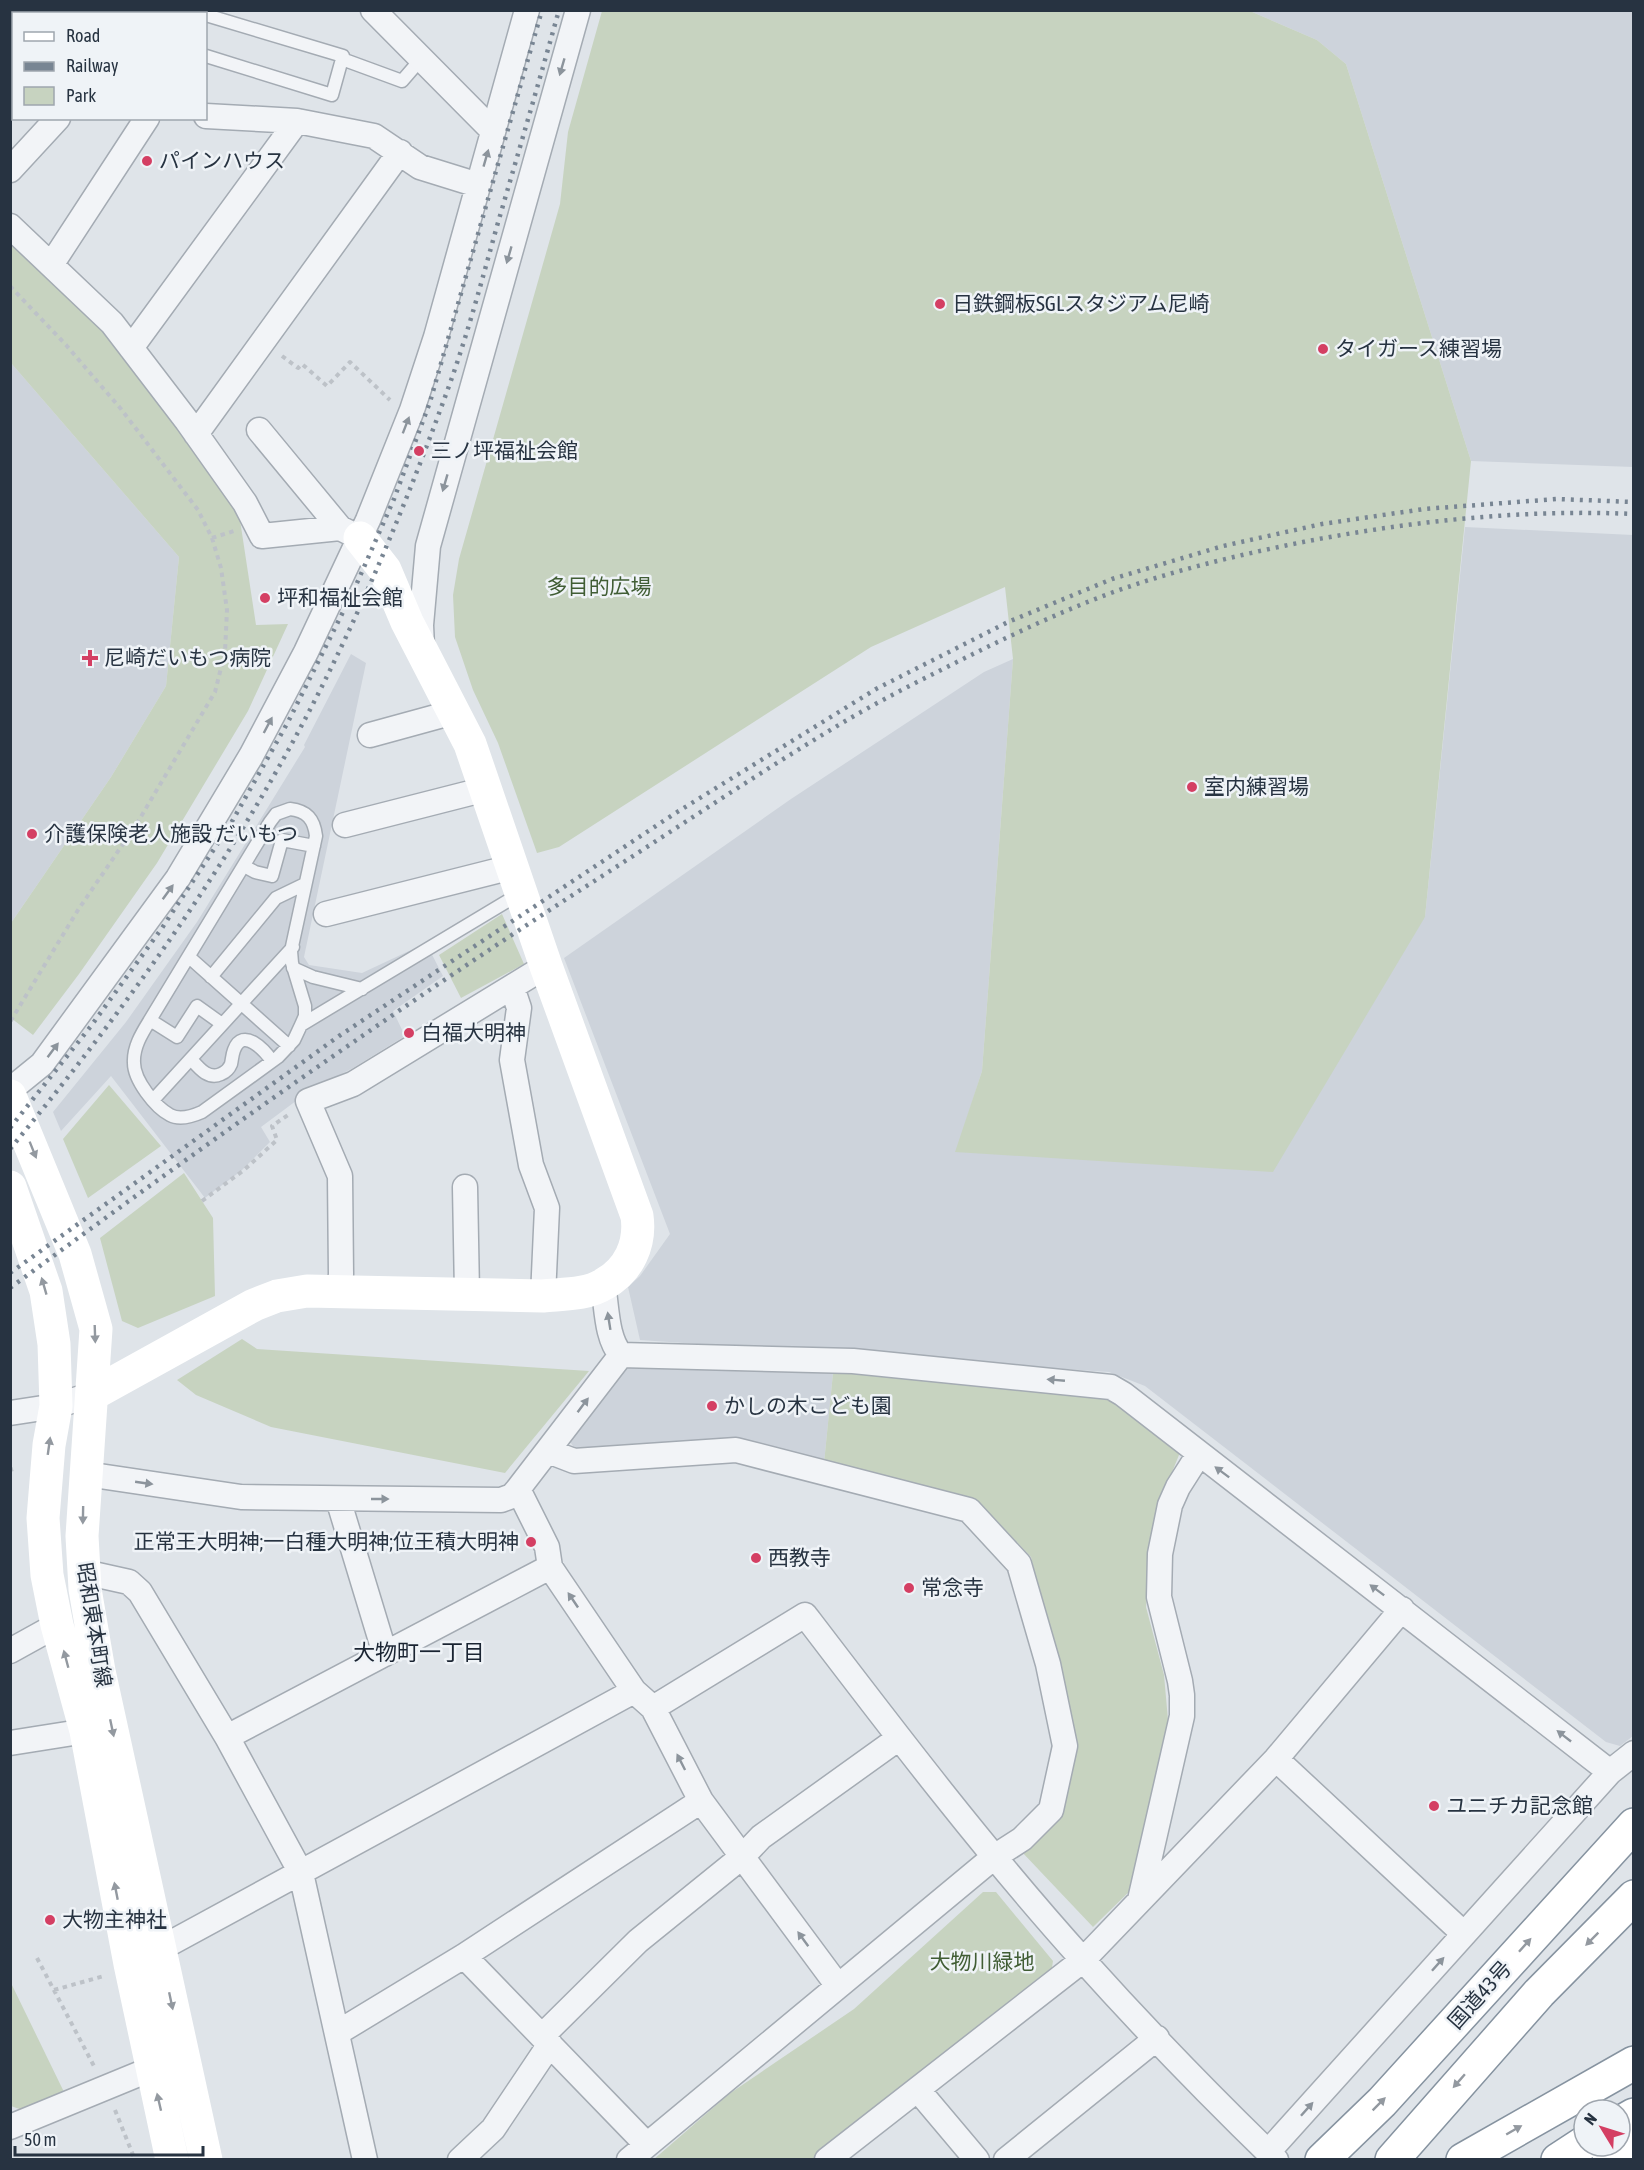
<svg xmlns="http://www.w3.org/2000/svg" width="1644" height="2170" viewBox="0 0 1644 2170" font-family="'Asap Condensed','Noto Sans JP',sans-serif">
	<style>
		.built { fill: #cdd3db }
		.green { fill: #c7d3c0 }
		.lines { fill: none; stroke-linecap: round; stroke-linejoin: round }
		.lane-casing { stroke: #a4abb3; stroke-width: 15 }
		.street-casing { stroke: #a4abb3; stroke-width: 27 }
		.highway-casing { stroke: #8693a0; stroke-width: 36 }
		.path { stroke: #bdc2c8; stroke-width: 4; stroke-dasharray: 4.5 4.5; stroke-linecap: butt }
		.lane { stroke: #f2f4f7; stroke-width: 12 }
		.street { stroke: #f2f4f7; stroke-width: 24 }
		.secondary { stroke: #fff; stroke-width: 33 }
		.highway { stroke: #fff; stroke-width: 33 }
		.rail { stroke: #788593; stroke-width: 4.5; stroke-dasharray: 3 6; stroke-linecap: butt }
		.oneway { fill: #8c949c }
		.oneway2 { fill: #9399a0 }
		.poi-dot { fill: #d43f63; stroke: #eff3f7; stroke-width: 2 }
		.labels { text-anchor: middle; stroke-width: 5; stroke-linejoin: round; paint-order: stroke }
		.poi-label { font-size: 21px; fill: #273341; stroke: #eff3f7; text-anchor: start }
		.park-label { font-size: 21px; fill: #405d34; stroke: #eff3f7 }
		.street-label { font-size: 21px; fill: #273341; stroke: #eff3f7 }
		.neighbourhood-label { font-size: 22px; fill: #1a2432; stroke: #eff3f7 }
	</style>
	<rect width="100%" height="100%" fill="#dfe4e9"/>
	<path class="built" d="M1250 11H1633V467L1471 461 1346 64 1317 40Z
		M11 363 179 557 166 686 111 777 11 923Z
		M1465 527 1633 535V1736L1620 1746 1606 1742 1145 1386 1109 1372 640 1340 628 1287 640 1276 670 1234 564 958 791 799 984 672 1013 659 982 1071 956 1152 1425 917Z
		M351 654 366 663 304 957 309 965 362 973 426 943 443 976 393 1011 405 1036 353 1068 312 1089 261 1127 270 1142 241 1171 205 1198 111 1076 61 1131 53 1112 126 1022 197 922 305 747 304 745Z
		M639 1363 833 1373 824 1463 578 1454 569 1440 622 1371Z"/>
	<path class="green" d="M602 11H1250L1317 40 1346 64 1471 461 1425 917 1273 1172 955 1152 982 1071 1013 659 1005 587 871 647 559 847 537 853 498 743 473 690 455 637 453 595 459 559 560 204 568 132Z
		M10 241 98 325 238 507 256 625 288 624 248 711 157 863 79 974 33 1035 11 1018V923L111 777 166 686 179 557 11 363Z
		M502 914 524 964 461 998 439 955Z
		M109 1085 161 1146 88 1198 63 1139Z
		M184 1173 213 1218 215 1296 138 1328 122 1321 100 1238Z
		M242 1339 257 1349 589 1371 505 1473 271 1427 196 1395 177 1380Z
		M833 1373 957 1378 1106 1393 1181 1450 1162 1497 1151 1553 1146 1607 1164 1675 1168 1720 1135 1886 1093 1927 1021 1851 1061 1817 1076 1745 1031 1557 978 1501 824 1463Z
		M983 1892H996L1053 1961 1051 1974 813 2159 653 2160 729 2094 854 2009Z
		M10 1981 64 2092 25 2111 11 2106Z"/>
	<g class="lines">
		<defs>
			<path id="lane" d="M192 10 202 14
				M107 14 109 10
				M206 15 343 56 342 59 402 81 421 59
				M206 56 332 95 342 59
				M290 809C307 811 314 819 316 836L291 951 292 963 305 1006V1016L301 1025 294 1040 278 1057 202 1112C193 1116 179 1120 170 1115 155 1107 134 1080 134 1063 133 1047 142 1033 150 1020L270 822 276 814Z
				M244 866 255 872 272 876 282 840 314 846
				M189 957 289 1046
				M293 968 313 977 362 989
				M211 977 276 898 305 884
				M150 1020 177 1037 197 1006 222 1024
				M301 1025 519 894
				M191 1059C199 1068 208 1080 221 1074 226 1072 229 1069 231 1064 232 1060 232 1055 234 1050 243 1026 265 1051 272 1061
				M154 1099 293 947"/>
			<path id="street" d="M373 10 493 131
				M37 14 40 10
				M10 42 14 39
				M10 66 14 69
				M206 116 297 121 374 136 420 167 478 185
				M10 170 58 118
				M10 226 112 323 187 421 245 503 262 536 340 528 360 538
				M51 265 147 118
				M131 348 297 121
				M259 430 340 528
				M196 434 400 152
				M422 647 421 625 428 546 578 10
				M370 735 454 712
				M345 825 486 789
				M326 914 512 867
				M512 987 519 1008 512 1060 531 1165 547 1208 543 1296
				M10 1090 42 1064 178 878 251 756 306 652 368 520 412 410 436 337 527 10
				M465 1187 467 1293
				M603 1285C607 1307 606 1338 621 1355L853 1361 1111 1387 1123 1394 1610 1772
				M339 1292 341 1274 340 1176 308 1101 353 1084 546 966
				M10 1413 56 1406 93 1394
				M548 1451 574 1461 736 1450 969 1510 1019 1564 1048 1664 1065 1746 1051 1810 1022 1839 994 1857 629 2160
				M86 1474 241 1497 501 1500 512 1496 518 1489 621 1355
				M518 1489 547 1547 550 1567 634 1691 653 1708 701 1801 838 1986
				M338 1499 385 1654
				M84 1572 129 1582 140 1592 227 1737 301 1873 365 2160
				M10 1651 57 1625
				M653 1708 805 1615C895 1733 984 1850 1083 1960 1144 2028 1209 2095 1276 2160
				M227 1737 550 1567
				M10 1743 86 1731
				M1276 1759 1464 1934
				M1140 1900 1182 1716V1695L1180 1681 1159 1597 1160 1554 1170 1505 1178 1487 1199 1454
				M464 1956 647 2145
				M145 1957 634 1691
				M337 2033 464 1956 701 1801
				M542 2036 638 1941 743 1856 761 1837 899 1738
				M918 2090 977 2160
				M10 2127 151 2069
				M1268 2152 1610 1772 1634 1753
				M460 2160 493 2129 550 2044
				M827 2160 1083 1960 1276 1759 1402 1609
				M1006 2160 1157 2038"/>
			<path id="highway" d="M1620 2123 1634 2115
				M1322 2160 1382 2102 1634 1825
				M1392 2160 1539 1993 1634 1897
				M1463 2160 1634 2063
				M1558 2160 1584 2143
				M1609 2160 1634 2147"/>
		</defs>
		<use href="#lane" class="lane-casing"/>
		<use href="#street" class="street-casing"/>
		<use href="#highway" class="highway-casing"/>
		<path class="path" d="M10 286 66 345 121 409 198 510 212 538 221 568 227 610 225 652 215 692 136 825 78 910 10 1022
			M282 356 298 368 302 364 327 386 350 362 390 400
			M212 538 234 531
			M202 1201 244 1170 277 1140 272 1126 288 1115
			M10 1470 13 1469
			M37 1958 95 2068
			M54 1990 104 1976
			M115 2110 135 2160"/>
		<use href="#lane" class="lane"/>
		<use href="#street" class="street"/>
		<path class="secondary" d="M10 1096 75 1254 96 1329 82 1536 85 1589 99 1671 206 2160
			M10 1187 46 1291 54 1344 56 1406 49 1445 43 1518 47 1575 57 1625 86 1731 130 1964 172 2160
			M93 1394 254 1305 277 1296 307 1291 543 1296C562 1294 587 1295 604 1284 629 1270 641 1244 637 1216L546 966 470 744 407 622 385 570 360 538"/>
		<use href="#highway" class="highway"/>
		<path class="rail" d="M10 1128 91 1026 162 928 230 825 288 722 353 592 394 499 430 402 542 10
			M10 1149C134 999 248 839 333 664 377 574 415 480 449 386 468 333 482 280 497 226 518 154 539 82 559 10
			M10 1273 339 1036 674 814 876 689 1008 622 1112 579 1223 546 1322 524 1424 509 1557 499 1634 502
			M10 1288C198 1149 389 1014 585 887 671 832 755 775 842 723 884 698 929 676 973 654 1022 630 1073 606 1125 588 1183 568 1243 554 1303 542 1412 521 1523 509 1634 514"/>
	</g>
	<defs><path id="oneway-solid" d="M-6-.8H1V-3.2L6.5 0L1 3.2V.8H-6Z" transform="scale(1.5)"/></defs>
	<g class="oneway">
		<use href="#oneway-solid" transform="translate(562 67) rotate(106)"/>
		<use href="#oneway-solid" transform="translate(486 158) rotate(-74)"/>
		<use href="#oneway-solid" transform="translate(509 255) rotate(106)"/>
		<use href="#oneway-solid" transform="translate(406 425) rotate(-69)"/>
		<use href="#oneway-solid" transform="translate(445 483) rotate(106)"/>
		<use href="#oneway-solid" transform="translate(268 725) rotate(-62)"/>
		<use href="#oneway-solid" transform="translate(168 892) rotate(-54)"/>
		<use href="#oneway-solid" transform="translate(53 1050) rotate(-53)"/>
		<use href="#oneway-solid" transform="translate(609 1321) rotate(-99)"/>
		<use href="#oneway-solid" transform="translate(1056 1380) rotate(-175)"/>
		<use href="#oneway-solid" transform="translate(583 1405) rotate(-53)"/>
		<use href="#oneway-solid" transform="translate(1222 1472) rotate(-143)"/>
		<use href="#oneway-solid" transform="translate(144 1483) rotate(8)"/>
		<use href="#oneway-solid" transform="translate(380 1499)"/>
		<use href="#oneway-solid" transform="translate(1377 1590) rotate(-143)"/>
		<use href="#oneway-solid" transform="translate(573 1600) rotate(-124)"/>
		<use href="#oneway-solid" transform="translate(1564 1736) rotate(-142)"/>
		<use href="#oneway-solid" transform="translate(681 1762) rotate(-117)"/>
		<use href="#oneway-solid" transform="translate(803 1939) rotate(-126)"/>
		<use href="#oneway-solid" transform="translate(1438 1964) rotate(-48)"/>
		<use href="#oneway-solid" transform="translate(1307 2109) rotate(-48)"/>
	</g>
	<g class="oneway2">
		<use href="#oneway-solid" transform="translate(33 1150) rotate(68)"/>
		<use href="#oneway-solid" transform="translate(44 1286) rotate(-106)"/>
		<use href="#oneway-solid" transform="translate(95 1334) rotate(88)"/>
		<use href="#oneway-solid" transform="translate(49 1446) rotate(-82)"/>
		<use href="#oneway-solid" transform="translate(83 1515) rotate(91)"/>
		<use href="#oneway-solid" transform="translate(66 1659) rotate(-105)"/>
		<use href="#oneway-solid" transform="translate(112 1728) rotate(78)"/>
		<use href="#oneway-solid" transform="translate(116 1891) rotate(-101)"/>
		<use href="#oneway-solid" transform="translate(1592 1939) rotate(135)"/>
		<use href="#oneway-solid" transform="translate(1525 1945) rotate(-48)"/>
		<use href="#oneway-solid" transform="translate(171 2001) rotate(78)"/>
		<use href="#oneway-solid" transform="translate(1459 2081) rotate(131)"/>
		<use href="#oneway-solid" transform="translate(159 2102) rotate(-103)"/>
		<use href="#oneway-solid" transform="translate(1379 2104) rotate(-45)"/>
		<use href="#oneway-solid" transform="translate(1514 2130) rotate(-30)"/>
	</g>
	<g class="poi-dot">
		<circle cx="147" cy="161" r="6"/>
		<circle cx="940" cy="304" r="6"/>
		<circle cx="1323" cy="349" r="6"/>
		<circle cx="419" cy="451" r="6"/>
		<circle cx="265" cy="598" r="6"/>
		<path d="M87 649h6v6h6v6h-6v6h-6v-6h-6v-6h6z"/>
		<circle cx="1192" cy="787" r="6"/>
		<circle cx="32" cy="834" r="6"/>
		<circle cx="409" cy="1033" r="6"/>
		<circle cx="712" cy="1406" r="6"/>
		<circle cx="531" cy="1542" r="6"/>
		<circle cx="756" cy="1558" r="6"/>
		<circle cx="909" cy="1588" r="6"/>
		<circle cx="1434" cy="1806" r="6"/>
		<circle cx="50" cy="1920" r="6"/>
	</g>
	<g class="labels">
		<g class="poi-label">
			<text x="159" y="168">パインハウス</text>
			<text x="952" y="311">日鉄鋼板SGLスタジアム尼崎</text>
			<text x="1335" y="356">タイガース練習場</text>
			<text x="431" y="458">三ノ坪福祉会館</text>
			<text x="277" y="605">坪和福祉会館</text>
			<text x="104" y="665">尼崎だいもつ病院</text>
			<text x="1204" y="794">室内練習場</text>
			<text x="44" y="841">介護保険老人施設 だいもつ</text>
			<text x="421" y="1040">白福大明神</text>
			<text x="724" y="1413">かしの木こども園</text>
			<text x="519" y="1549" text-anchor="end">正常王大明神;一白種大明神;位王積大明神</text>
			<text x="768" y="1565">西教寺</text>
			<text x="921" y="1595">常念寺</text>
			<text x="1446" y="1813">ユニチカ記念館</text>
			<text x="62" y="1927">大物主神社</text>
		</g>
		<g class="park-label">
			<text x="599" y="594">多目的広場</text>
			<text x="982" y="1969">大物川緑地</text>
		</g>
		<g class="street-label">
			<text transform="translate(94 1625) rotate(81)" y="7">昭和東本町線</text>
			<text transform="translate(1480 1995) rotate(-48)" y="7">国道43号</text>
		</g>
		<g class="neighbourhood-label">
			<text x="419" y="1660">大物町一丁目</text>
		</g>
	</g>
	<rect width="1644" height="2170" fill="none" stroke="#273341" stroke-width="24"/>
	<rect x="12" y="12" width="195" height="108" fill="#eff3f7" stroke="#9fa6ae" stroke-width="1.5"/>
	<rect x="24" y="32" width="30" height="9" fill="#ffffff" stroke="#9fa6ae" stroke-width="1.5"/>
	<text x="66" y="42" font-size="18" fill="#273341">Road</text>
	<rect x="24" y="62" width="30" height="9" fill="#788593" stroke="#9fa6ae" stroke-width="1.5"/>
	<text x="66" y="72" font-size="18" fill="#273341">Railway</text>
	<rect x="24" y="87" width="30" height="18" fill="#c7d3c0" stroke="#9fa6ae" stroke-width="1.5"/>
	<text x="66" y="102" font-size="18" fill="#273341">Park</text>
	<g transform="translate(1602 2128) rotate(308)"><circle r="28" fill="#eff3f7" stroke="#9fa6ae" stroke-width="1.5"/>
	<path d="M0-4.5L10 22L0 15L-10 22Z" fill="#d43f63"/>
	<text y="-9" font-size="16" font-weight="bold" text-anchor="middle" fill="#273341">N</text>
	</g>
	<path d="M15 2146v9h188v-9" fill="none" stroke="#273341" stroke-width="3"/>
	<text x="24" y="2146" font-size="18" fill="#273341" stroke="#eff3f7" stroke-width="4.5" paint-order="stroke">50 m</text>
</svg>
